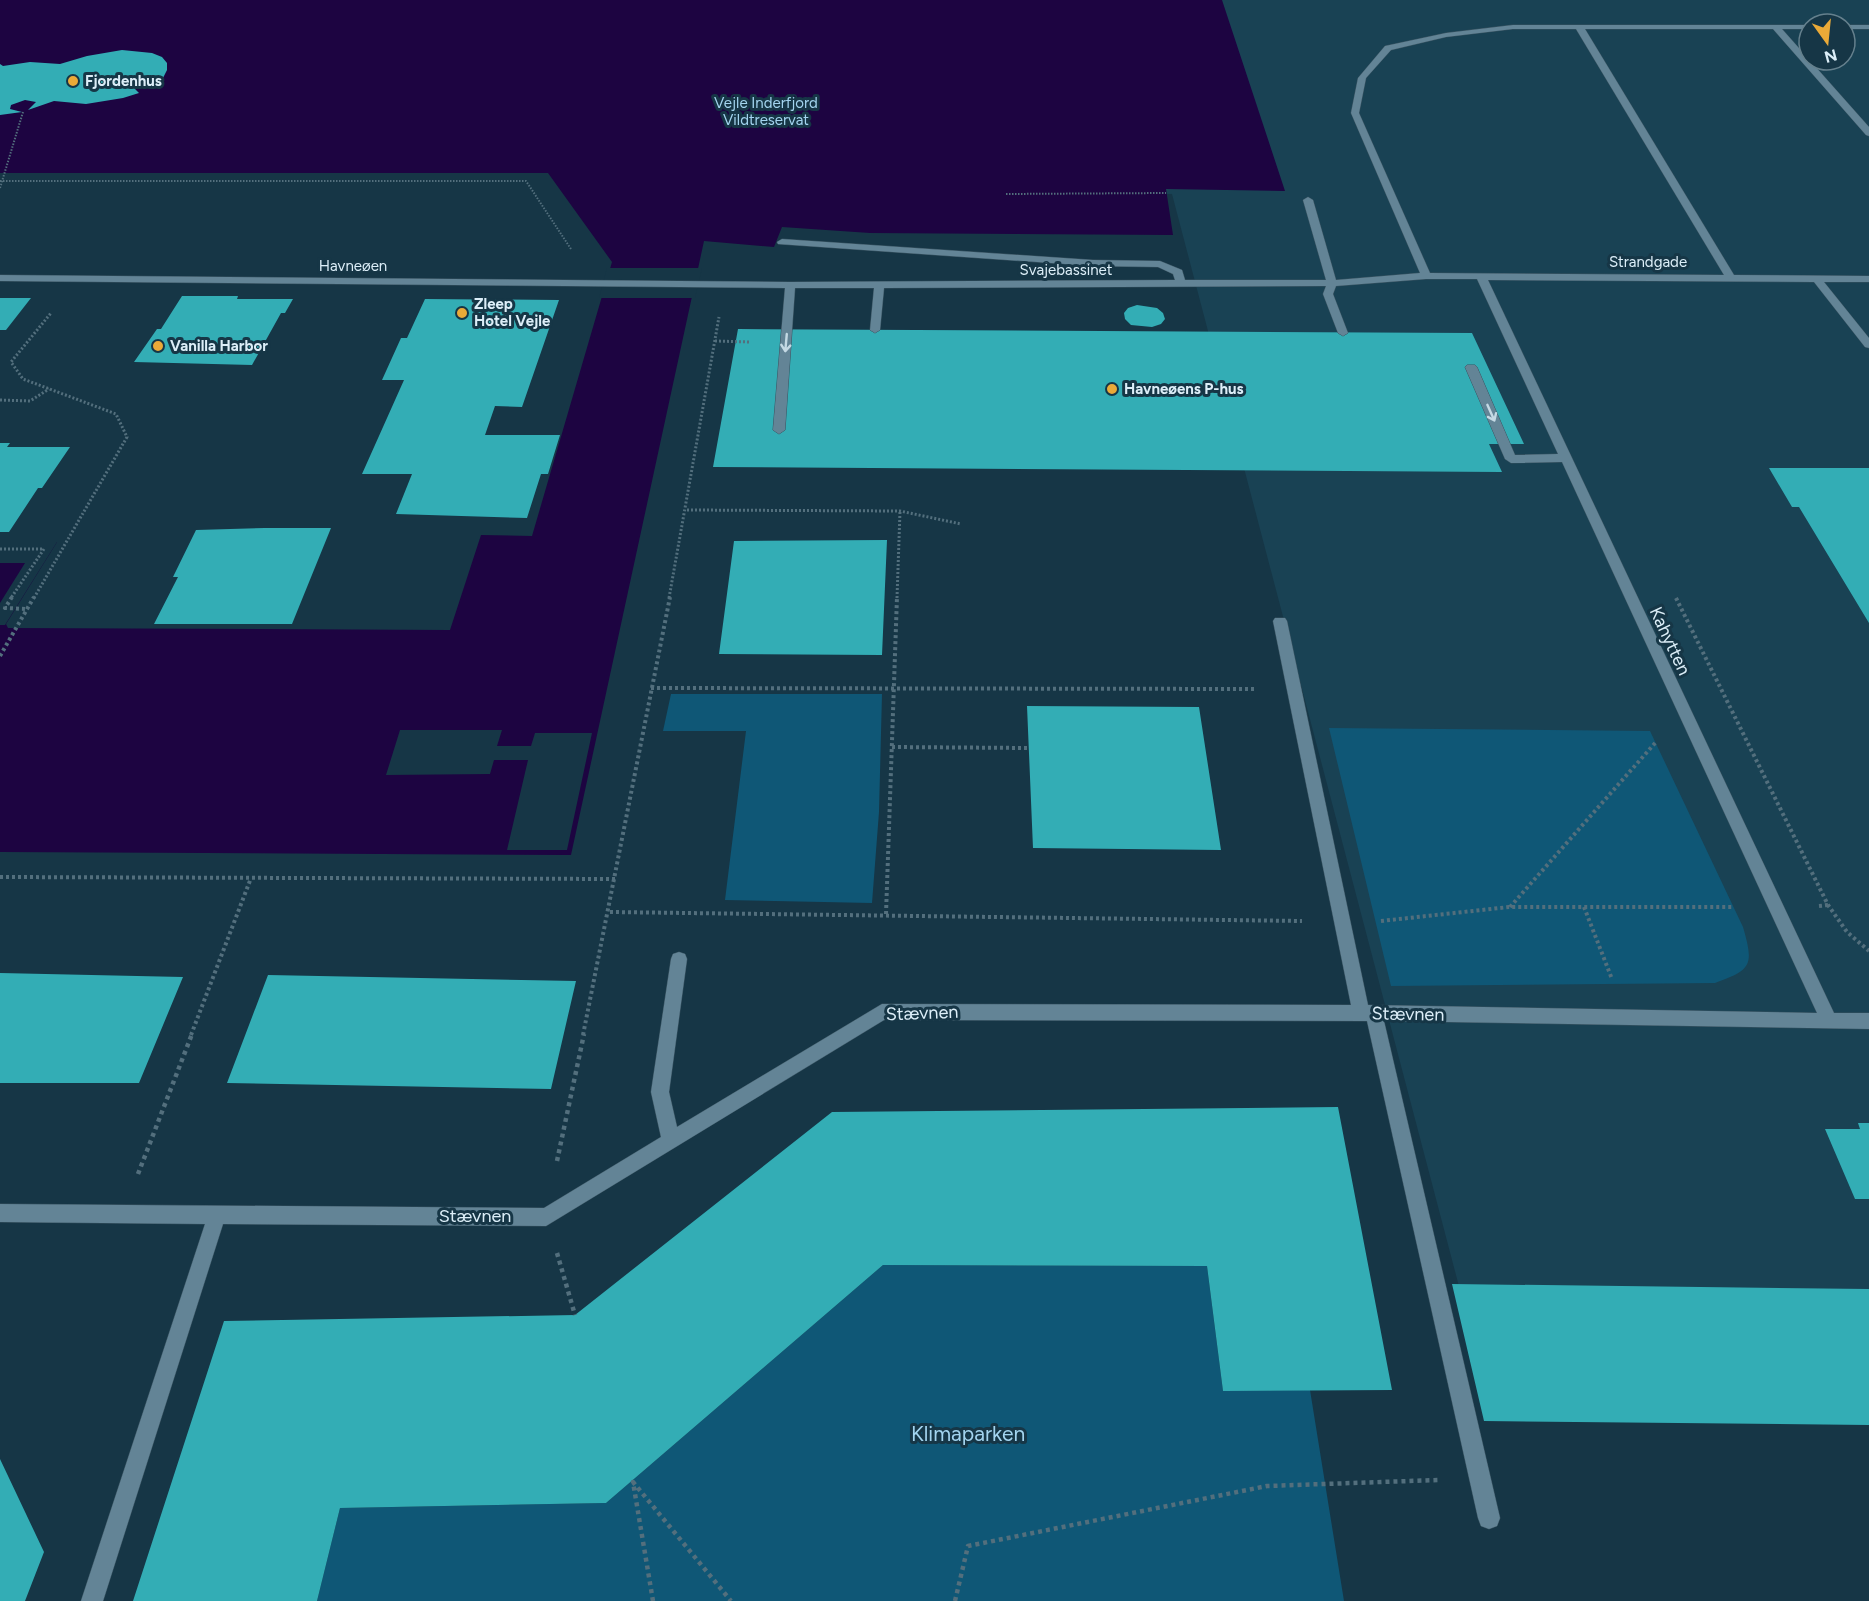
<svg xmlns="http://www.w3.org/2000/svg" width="1869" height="1601" viewBox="0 0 1869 1601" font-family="Figtree,sans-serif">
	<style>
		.built { fill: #194254; fill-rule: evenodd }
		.green { fill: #0f5776 }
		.water { fill: #1d0441 }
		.pier { fill: #163646 }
		.building { fill: #33adb5 }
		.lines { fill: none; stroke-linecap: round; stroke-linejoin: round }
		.minor-casing { stroke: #395361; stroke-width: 1 }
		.path-far3 { stroke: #536f7d; stroke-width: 2; stroke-dasharray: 1.5 1.5; stroke-linecap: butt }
		.path-far2 { stroke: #536f7d; stroke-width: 3; stroke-dasharray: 2 2; stroke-linecap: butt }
		.path-far1 { stroke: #536f7d; stroke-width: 4; stroke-dasharray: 3 3; stroke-linecap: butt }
		.path { stroke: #536f7d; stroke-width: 4.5; stroke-dasharray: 4 4; stroke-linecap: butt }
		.minor { fill: #638496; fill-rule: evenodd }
		.oneway { stroke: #c4d9e4 }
		.poi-dot { fill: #eaaa38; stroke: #163646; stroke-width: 2 }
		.labels { text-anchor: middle; stroke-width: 6; stroke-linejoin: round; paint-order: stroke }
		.far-poi-label { font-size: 15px; font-weight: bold; fill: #dceef8; stroke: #163646; text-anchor: start }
		.far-park-label { font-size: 15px; fill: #a3d4ef; stroke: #163646 }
		.far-street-label { font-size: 15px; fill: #dceef8; stroke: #163646 }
		.street-label { font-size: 18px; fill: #dceef8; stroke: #163646 }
		.near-park-label { font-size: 21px; fill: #a3d4ef; stroke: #163646 }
	</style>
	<rect width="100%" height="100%" fill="#163646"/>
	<path class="built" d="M579 0H1869V1418L1492 1412 1172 194 825 188ZM1809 24H1845V60H1809Z"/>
	<path class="green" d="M671 694H882L879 812 872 903 725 900 746 731H663Z
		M1329 728 1650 731 1743 927C1754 965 1752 970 1715 983L1391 986Z
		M883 1265 1207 1266 1223 1391 1310 1390 1344 1601H317L340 1508 606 1503Z"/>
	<path class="water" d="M0 0H1222L1285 191 1166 189 1173 235 870 233 782 227 774 247 704 241 571 855 0 852V542H57L6 624 8 628 450 630 481 535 532 536 612 262 548 173H0Z"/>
	<path class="pier" d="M607 268H702L695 298H599Z
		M0 542H57L5 625H0V603L25 563H0Z
		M400 730H502L497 746H531L535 733H592L567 850H507L528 760H494L490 774 386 775Z"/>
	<path class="building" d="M122 50 152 53 162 57 167 63V70L163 78 151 79 139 83 135 89 139 93 123 98 86 104 54 101 28 110 36 102 25 100 11 105 10 109 22 112 0 115V64L3 66 30 62 60 64 87 56Z
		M182 296H238L237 299H293L285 313H281L252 365 134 362 157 329H161Z
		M0 298H31L6 330H0Z
		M425 299 559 300 522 407 495 406 485 435H560L548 474H541L527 518 396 514 412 474H362L404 380H382L401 338H407Z
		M1137 305 1157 308 1163 313 1165 319 1161 324 1152 327 1131 325 1125 319 1124 313 1128 308Z
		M738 329 1472 333 1524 444H1489L1502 472 713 467Z
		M0 443H10L7 447H70L42 488H38L9 532H0Z
		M1769 468H1869V623L1799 507H1792Z
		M265 528H331L292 624H154L178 577H173L196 530Z
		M887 540 882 655 719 654 734 541Z
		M1027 706 1199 707 1221 850 1033 848Z
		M0 973 183 977 139 1083H0Z
		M268 975 576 981 551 1089 227 1083Z
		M1338 1107 1392 1390 1223 1391 1207 1266 883 1265 606 1503 340 1508 317 1601H133L224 1321 575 1315 832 1112Z
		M1858 1123H1869V1199H1855L1825 1129H1860Z
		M1452 1284 1869 1289V1425L1484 1421Z
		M0 1459 44 1552 25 1601H0Z"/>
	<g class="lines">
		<defs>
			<path id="minor" d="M1513 25H1809V29H1782L1869 127V136L1866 135 1773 29H1585L1734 275 1869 276V282H1824L1869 338V348L1865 347 1814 282 1488 280 1834 1013H1869V1029L1384 1021 1500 1518 1497 1526 1489 1529 1481 1526 1478 1518 1367 1021 884 1020 546 1226 223 1224 103 1601H81L205 1224 0 1222V1204L544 1208 661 1137 651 1092 671 959 673 954 679 952 685 954 687 959 669 1092 677 1127 882 1004 1351 1005 1273 621 1275 618H1285L1287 621 1368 1005 1817 1013 1562 462 1511 463 1505 459 1465 367 1467 365H1475L1477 367 1515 455 1558 454 1477 279H1426L1336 286 1333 294 1348 333 1343 336 1338 333 1323 294 1326 286 884 288 880 330 875 333 870 330 874 288H795L785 430 779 434 773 430 785 288 0 281V275L790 282 1175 280 1173 274 1158 267 1093 266 778 244 777 242 782 239 1093 260 1160 261 1182 270 1185 280H1326L1303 200 1308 197 1313 200 1336 280 1420 273 1351 113 1358 78 1385 46 1446 33ZM1513 29H1576L1724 275 1430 273 1359 113 1366 78 1391 50 1446 37Z
				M1845 25H1869V29H1845Z"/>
		</defs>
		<use href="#minor" class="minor-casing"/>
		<path class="path-far3" d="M0 181H526L571 249
			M0 188 23 112
			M1006 194 1166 193"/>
		<path class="path-far2" d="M715 341 750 342
			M0 400 30 401 49 389
			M687 510 900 511 961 524
			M0 549H44L11 598
			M34 598 127 437 116 414 23 379 11 362 51 313
			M669 598 719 317
			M897 598 900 511"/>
		<path class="path-far1" d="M12 597 5 608 27 609
			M1676 598 1828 905 1847 932 1869 951
			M0 656 34 597
			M651 688 1255 689
			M892 747 1028 748
			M0 877 616 879
			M1819 906 1828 905
			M1510 907 1656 742
			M1584 907 1612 979
			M610 912 1302 921
			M886 914 897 597
			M1381 921 1509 907H1733
			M191 1035 251 878
			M583 1035 670 597"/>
		<path class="path" d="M557 1161 584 1034
			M138 1174 192 1034
			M557 1253 575 1315
			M653 1601 633 1482 731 1601
			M955 1601 968 1546 1267 1486 1438 1480"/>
		<use href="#minor" class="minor"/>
	</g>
	<defs><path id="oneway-shaft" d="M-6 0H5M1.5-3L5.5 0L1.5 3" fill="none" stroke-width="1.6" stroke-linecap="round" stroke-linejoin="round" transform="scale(1.5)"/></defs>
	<g class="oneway">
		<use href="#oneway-shaft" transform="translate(786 343) rotate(95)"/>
		<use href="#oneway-shaft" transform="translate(1491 413) rotate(66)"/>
	</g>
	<g class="poi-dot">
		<circle cx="73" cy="81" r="6"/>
		<circle cx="462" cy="313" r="6"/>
		<circle cx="158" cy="346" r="6"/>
		<circle cx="1112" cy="389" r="6"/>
	</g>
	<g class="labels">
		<g class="far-poi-label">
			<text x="85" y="86">Fjordenhus</text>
			<text x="474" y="309">Zleep<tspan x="474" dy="17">Hotel Vejle</tspan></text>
			<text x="170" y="351">Vanilla Harbor</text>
			<text x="1124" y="394">Havneøens P-hus</text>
		</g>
		<g class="far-park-label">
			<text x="766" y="108">Vejle Inderfjord<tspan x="766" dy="17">Vildtreservat</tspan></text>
		</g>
		<g class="far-street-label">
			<text x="1648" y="267">Strandgade</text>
			<text x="353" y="271">Havneøen</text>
			<text x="1066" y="275">Svajebassinet</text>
		</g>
		<g class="street-label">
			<text transform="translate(1670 641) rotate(65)" y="6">Kahytten</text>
			<text transform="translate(922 1013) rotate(-2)" y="6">Stævnen</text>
			<text transform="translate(1408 1014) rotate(1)" y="6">Stævnen</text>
			<text x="475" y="1222">Stævnen</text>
		</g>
		<g class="near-park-label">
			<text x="968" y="1441">Klimaparken</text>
		</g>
	</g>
	<g transform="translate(1827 42) rotate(165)"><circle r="28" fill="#163646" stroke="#65808d" stroke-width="1.5"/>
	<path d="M0-4.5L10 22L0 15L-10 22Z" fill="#eaaa38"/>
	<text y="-9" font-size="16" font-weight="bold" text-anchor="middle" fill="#dceef8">N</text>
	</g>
</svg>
